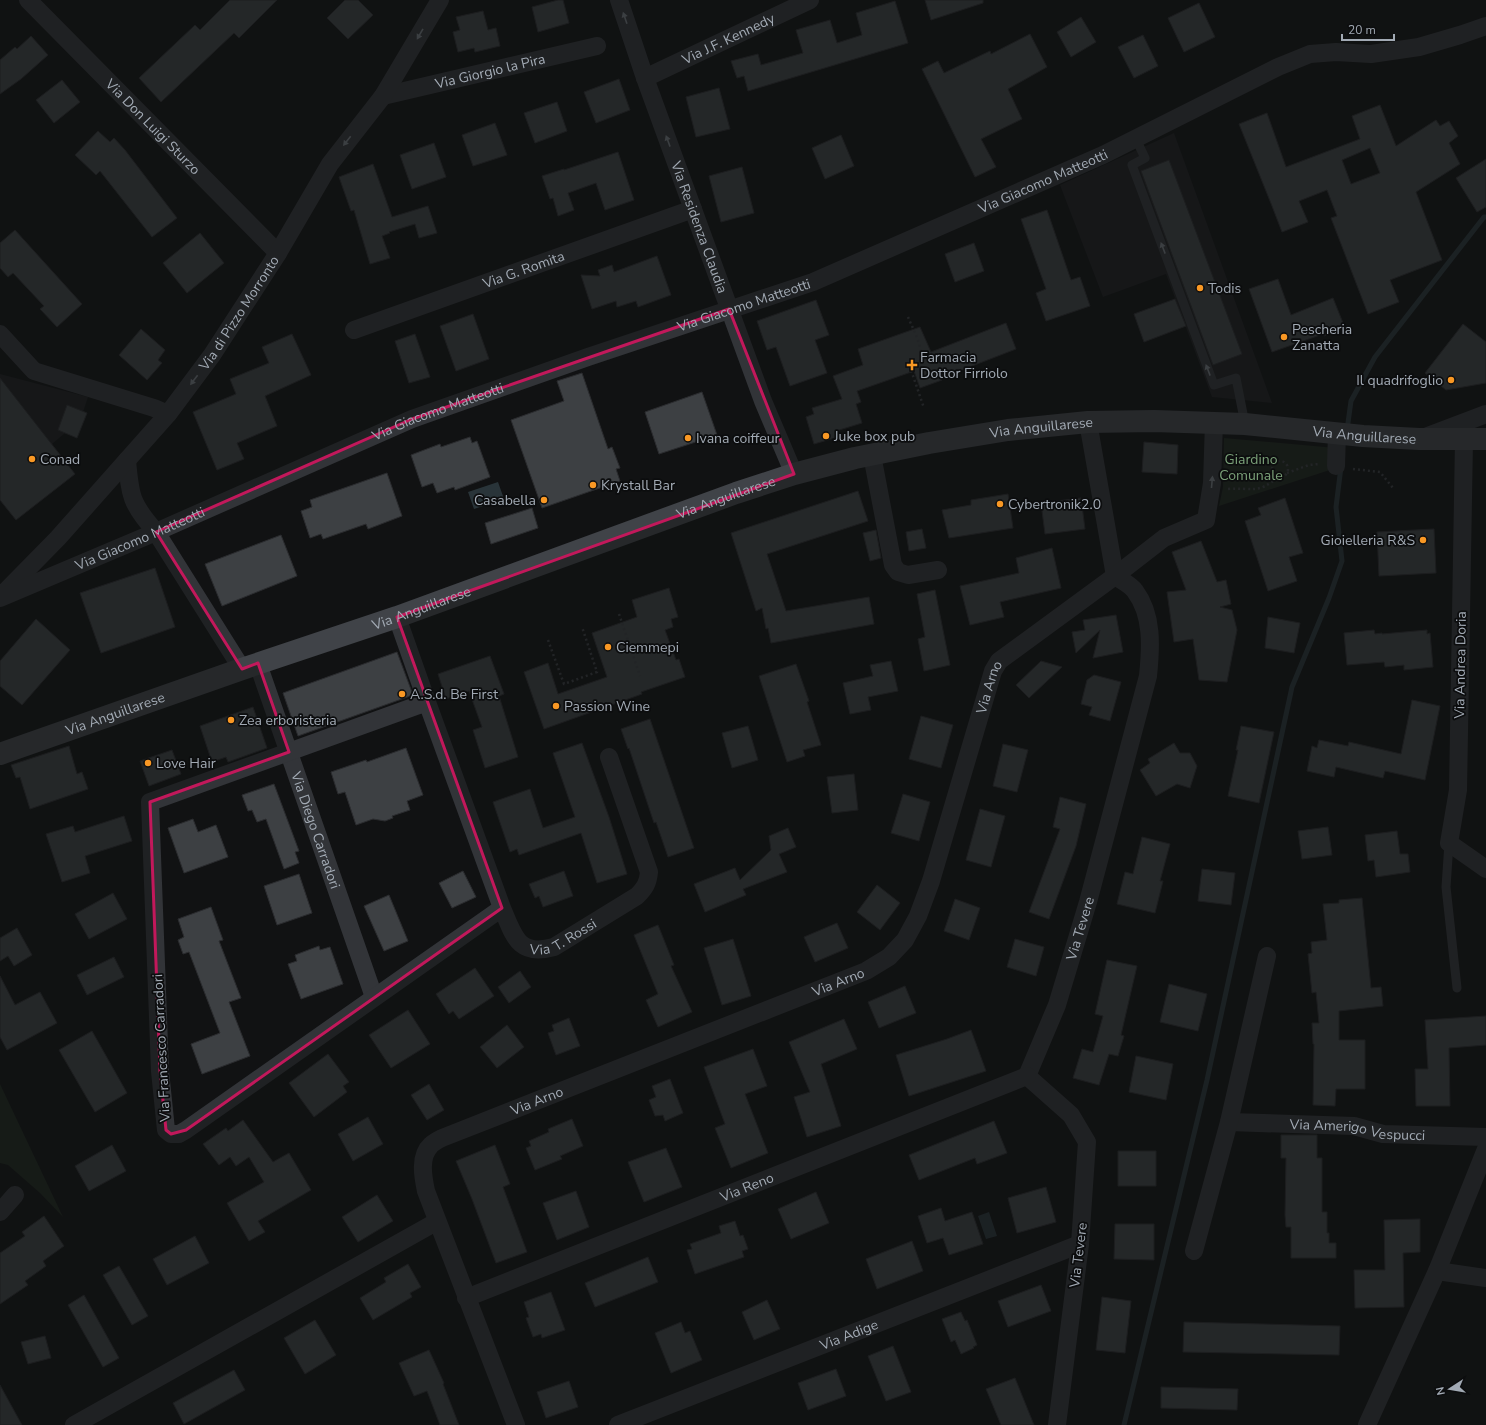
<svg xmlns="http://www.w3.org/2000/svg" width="1486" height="1425" viewBox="0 0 1486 1425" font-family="'Nunito Sans',sans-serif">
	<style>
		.built { fill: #1d1e20 }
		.green { fill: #1e261e }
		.water { fill: #293439 }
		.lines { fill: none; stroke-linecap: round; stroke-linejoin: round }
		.stream { stroke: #293439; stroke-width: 5 }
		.building { fill: #3d4043; stroke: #2b2c2f; fill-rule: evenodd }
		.path { stroke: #383b3f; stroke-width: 2.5; stroke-dasharray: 2 3; stroke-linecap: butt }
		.lane { stroke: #323438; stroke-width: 9 }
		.street { stroke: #323438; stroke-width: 18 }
		.secondary { stroke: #404348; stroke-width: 22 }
		.oneway { fill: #70757c }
		.marked { fill: none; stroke: #c2185b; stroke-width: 3; stroke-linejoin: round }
		.poi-dot { fill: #f99824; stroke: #0c0d0e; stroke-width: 1.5 }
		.labels { text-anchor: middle; stroke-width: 3.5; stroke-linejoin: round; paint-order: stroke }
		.street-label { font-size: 14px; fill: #a2aab4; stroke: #0c0d0e }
		.poi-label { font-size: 14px; fill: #a2aab4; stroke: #0c0d0e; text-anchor: start }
		.park-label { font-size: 14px; fill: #7aa078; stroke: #0c0d0e }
	</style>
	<rect width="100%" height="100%" fill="#111213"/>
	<path class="built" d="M1174 133 1272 403 1212 397 1166 274 1103 297 1060 185Z
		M0 374 88 397 83 412 87 413 77 438 65 433 52 444 75 474 16 520 0 500Z"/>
	<path class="green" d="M1224 438 1336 448 1333 469 1219 506 1223 487Z
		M0 1084 63 1217 40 1193 8 1165 0 1163Z"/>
	<path class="water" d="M498 482 504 499 474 509 468 492Z
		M989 1212 997 1236 986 1239 978 1216Z"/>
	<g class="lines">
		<path class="stream" d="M1347 430 1351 401 1375 357 1484 217H1486
			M1124 1425 1207 1080 1292 687 1329 598 1342 561 1336 507 1341 467"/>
	</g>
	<path class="building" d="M230 0H277L239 38 234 33 161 102 139 78 195 25 200 30Z
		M345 0H358L373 15 348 39 327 18Z
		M558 0H563L569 23 538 32 532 7Z
		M925 0H983V3L931 20Z
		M895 1 908 43 748 91 744 76 737 78 731 61 758 54 761 65 803 53 796 30 830 20 837 43 862 35 856 13Z
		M1199 3 1215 37 1184 52 1168 18Z
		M483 11 488 30 496 28 500 46 475 52 474 48 458 52 453 32 460 30 456 17Z
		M1081 17 1096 42 1071 57 1057 32Z
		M1030 34 1047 67 1008 89 1022 119 981 139 996 167 975 177 922 69 938 61 944 73 990 51 991 54Z
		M1143 35 1158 66 1134 78 1118 47Z
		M31 36 48 55 21 79 0 94V60L15 47 17 49Z
		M619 79 630 110 596 123 584 92Z
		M62 80 80 102 54 123 36 100Z
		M719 88 730 129 696 137 686 97Z
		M557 102 567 131 535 143 524 113Z
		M1380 105 1396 146 1436 120 1440 126 1449 121 1458 136 1449 143 1460 164 1416 192 1442 260 1390 280 1399 302 1368 314 1331 218 1337 216 1327 190 1299 201 1308 222 1282 232 1272 206 1239 124 1267 113 1286 167 1360 139 1352 116ZM1370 148 1380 173 1351 184 1342 160Z
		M495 123 507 155 473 166 462 135Z
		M98 131 110 142 114 138 125 150 177 218 152 237 100 171 96 175 75 155Z
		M841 135 854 166 825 179 812 148Z
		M434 143 446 177 412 189 400 155Z
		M618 152 634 200 605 210 596 183 568 193 574 210 558 216 553 198 550 199 542 176 564 169V170Z
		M1486 159V207L1477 212 1456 178Z
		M1169 160 1242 354 1213 365 1141 171Z
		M373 164 392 217 428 206 437 233 419 238 415 224 389 232 390 233 382 236 390 258 370 264 354 210 351 211 339 177Z
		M742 167 754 213 721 222 709 176Z
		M1047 210 1071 280 1080 277 1090 306 1046 321 1036 293 1046 289 1021 219Z
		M15 230 82 304 57 327 40 309 44 306 13 273 8 277 0 268V243Z
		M200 233 224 263 187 293 163 263Z
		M974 243 984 271 955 282 945 254Z
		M657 256 671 295 638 307 636 301 617 307 616 301 592 309 581 275 600 276 598 270 612 265 614 272Z
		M1278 279 1291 315 1333 298 1345 328 1324 336 1323 334 1272 352 1249 289Z
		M1175 299 1186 326 1144 342 1134 314Z
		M816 300 829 335 815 340 827 373 790 386 776 347 767 350 757 321Z
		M473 314 489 359 456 371 440 326Z
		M1006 323 1016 349 941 378 942 380 920 388 914 371 857 391 861 402 856 404 862 423 836 431 838 437 814 444 806 417 814 414 812 408 842 399 833 376 863 365 858 349 920 327 931 352Z
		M1463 324 1486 342V383L1446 390 1425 373Z
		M141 329 165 350 158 360 162 363 147 380 119 355Z
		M292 334 311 375 265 396 277 426 237 443 244 459 217 470 193 412 236 394 230 379 269 363 262 347Z
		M415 334 430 377 409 383 395 341Z
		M582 373 608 449 612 447 620 468 616 469 620 481 542 508 511 420 564 401 557 381Z
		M0 378 75 474 16 520 0 500Z
		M702 392 717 435 659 454 645 412Z
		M67 405 87 413 77 438 58 430Z
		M470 437 472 443 477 441 490 477 455 490 454 487 437 493 433 483 422 487 411 455 440 444 441 447Z
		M1144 442 1178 445 1177 474 1142 472Z
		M387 473 402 516 368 529 366 524 323 539 321 534 310 538 301 511 312 507 310 500Z
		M858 491 868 521 767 554 786 611 869 597 874 624 771 643 768 628 766 629 762 608 756 611 731 533Z
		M1008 494 1013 528 949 538 942 510 971 505V500Z
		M1081 498 1085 529 1045 534 1041 503Z
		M1285 498 1303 553 1289 557 1297 581 1268 591 1245 521 1261 515 1258 508Z
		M532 508 538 528 491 544 485 523Z
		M922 529 926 548 909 551 906 532Z
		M1434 529 1436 573 1379 576 1377 532Z
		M876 530 881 558 870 561 863 533Z
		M281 535 297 576 222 606 205 564Z
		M1201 541 1217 582 1226 580 1231 604 1220 607 1232 610 1237 630 1227 682 1199 680 1193 639 1174 642 1167 592 1186 590 1172 552Z
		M1052 548 1061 588 1000 602 1004 617 970 625 960 586 1019 573 1016 558Z
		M155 568 175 627 101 653 80 593Z
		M669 588 678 617 671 619 673 627 665 630 676 660 679 659 685 677 641 692 642 694 544 729 524 672 548 663 558 694 607 677 592 633 637 617 632 600Z
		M935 590 950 665 924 671 918 639 925 637 917 594Z
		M1116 615 1123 652 1093 658 1100 630 1076 653 1072 632 1085 630 1083 620Z
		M1268 617 1300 623 1294 653 1265 648Z
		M36 619 70 650 22 705 0 686V661Z
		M1374 630 1375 634 1382 633V634L1427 630V634L1430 633 1433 667 1404 670V665L1385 667 1384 662 1347 665 1344 633Z
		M397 652 413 695 298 736 283 693Z
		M490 656 504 694 499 696 518 757 485 768 473 730 482 727 469 691 446 699 438 674Z
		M891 661 898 691 868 697 871 710 850 714 843 683 873 676 870 665Z
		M1041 661 1062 667 1029 698 1016 685Z
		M796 664 809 701 807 702 821 745 803 750 805 756 787 762 759 676Z
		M1094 675 1121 682 1110 721 1089 715 1092 707 1081 704 1087 680Z
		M1412 700 1440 706 1425 780 1385 771 1383 778 1336 767 1334 777 1307 771 1312 746 1317 748 1319 740 1348 746 1349 742 1401 754Z
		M253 707 267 748 228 762 226 757 212 762 200 726Z
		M921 716 953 725 941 768 909 759Z
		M650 719 694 848 668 857 656 822 654 823 629 748 628 749 621 729Z
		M748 726 758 760 732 768 722 733Z
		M1241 726 1274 732 1259 803 1228 796 1238 750H1236Z
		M582 743 609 817 627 874 597 883 581 833 519 855 517 849 510 852 493 802 530 789 543 828 575 817 553 753Z
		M1174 743 1180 753H1190L1197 766 1190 788 1177 784 1156 796 1140 770 1150 763 1148 759Z
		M1003 744 1028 750 1017 792 993 786Z
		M69 746 77 774 82 772 88 789 30 809 20 777 16 778 11 765Z
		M406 748 423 795 407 801 410 810 392 816 393 818 385 821 373 819 356 825 345 792 338 794 331 772 366 760 367 762Z
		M172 750 181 774 149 786 140 761Z
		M854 774 858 810 832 813 827 777Z
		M274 784 299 851 295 852 299 863 284 869 266 819 257 822 252 810 248 811 242 795Z
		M903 794 930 802 919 841 891 833Z
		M1060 797 1086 804 1076 846 1049 919 1029 912 1060 829 1053 827Z
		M980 809 1005 816 991 867 966 860Z
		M124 816 132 841 85 856 90 873 62 882 46 834 73 826 75 832Z
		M193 819 198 832 216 825 228 857 184 873 168 828Z
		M1328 827 1332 855 1302 859 1298 831Z
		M788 828 796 847 779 854 787 872 743 889 746 895 705 912 694 884 735 868 740 880 771 850 769 836Z
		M1397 831 1400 854H1408L1410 872 1376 877 1374 860 1368 861 1365 835Z
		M1142 837 1170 844 1160 881H1163L1155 913 1117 904 1125 872 1133 874Z
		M1202 869 1235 873 1231 905 1198 901Z
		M463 871 476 897 452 908 439 883Z
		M564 871 573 896 543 907 539 896 535 898 529 884Z
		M299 874 312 913 277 925 264 886Z
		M877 885 900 903 880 930 857 912Z
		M113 893 127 919 89 939 75 914Z
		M389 895 408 941 384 951 364 906Z
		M1362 898 1371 988 1381 987 1383 1006 1339 1011V1040H1365V1089H1336L1335 1106 1313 1105 1314 1044H1313L1312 1023H1319L1316 992 1312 993 1308 954 1312 953 1311 942 1327 940 1323 904 1339 903V900Z
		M955 899 980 908 969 940 944 931Z
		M211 907 223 940 219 941 241 998 229 1002 250 1056 202 1074 191 1044 220 1033 189 952 183 954 178 940 184 937 178 919Z
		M837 923 848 948 815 962 804 937Z
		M658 925 674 965 671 966 692 1012 658 1027 646 1000 658 994 634 935Z
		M17 928 32 955 14 966 8 956 0 961V938Z
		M733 939 751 996 722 1005 704 948Z
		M1015 939 1044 947 1036 976 1007 967Z
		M319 946 320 950 330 947 343 984 301 999 288 964 297 961 295 955Z
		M114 957 124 977 87 995 77 975Z
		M1107 960 1137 966 1121 1035 1124 1036 1118 1056 1109 1054 1099 1085 1073 1078 1082 1049 1093 1052 1103 1016 1095 1014Z
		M475 968 494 996 459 1019 453 1011 449 1014 436 994Z
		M520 971 531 987 509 1003 498 987Z
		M0 976 15 1005 40 992 57 1023 7 1050 0 1037Z
		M1169 984 1207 994 1198 1031 1160 1022Z
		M905 986 916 1013 879 1028 868 1002Z
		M408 1010 430 1044 391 1068 369 1035Z
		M1486 1016V1045L1449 1048 1450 1106H1416L1415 1069H1428L1425 1020Z
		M569 1018 580 1046 556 1055 548 1033 554 1031 552 1025Z
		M844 1019 857 1049 821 1064 841 1126 807 1137 794 1097 810 1092 789 1042Z
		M507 1025 524 1047 497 1068 480 1047Z
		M971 1030 986 1071 909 1096 896 1055 947 1039Z
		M92 1031 127 1093 95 1112 59 1050Z
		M753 1049 767 1086 745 1094 768 1153 731 1168 715 1128 725 1124 704 1067Z
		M328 1054 349 1082 343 1086 347 1092 314 1117 289 1083Z
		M1136 1056 1173 1064 1166 1100 1129 1092Z
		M670 1079 683 1113 665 1121 663 1115 655 1116 649 1100 656 1097 652 1086Z
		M429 1084 444 1110 427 1120 411 1095Z
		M368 1117 383 1144 353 1161 338 1134Z
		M572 1119 583 1146 560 1156 562 1159 535 1170 526 1148 531 1146 529 1141 549 1132 548 1129Z
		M243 1120 273 1162 289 1153 311 1190 258 1221 265 1232 249 1241 227 1203 264 1182 249 1157 236 1166 230 1157 219 1165 203 1144 226 1128 228 1131Z
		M994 1121 1007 1153 977 1164 975 1158 919 1180 909 1155Z
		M1281 1135H1317V1158H1322V1212H1327V1233H1329V1243H1336V1258H1291V1227H1286L1285 1215 1286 1158H1281Z
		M112 1145 126 1171 89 1191 75 1166Z
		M495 1145 510 1184 503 1187 527 1252 496 1263 472 1199 456 1161Z
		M666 1148 682 1187 644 1202 628 1162Z
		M1118 1151H1156V1186H1118Z
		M1046 1187 1056 1222 1017 1233 1008 1198Z
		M576 1191 589 1227 557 1240 543 1203Z
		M816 1192 829 1223 791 1239 778 1209Z
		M377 1195 393 1221 358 1242 342 1217Z
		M941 1208 945 1221 972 1212 983 1244 949 1255 943 1238 927 1243 918 1216Z
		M44 1216 64 1246 43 1261 46 1266 25 1281 28 1285 0 1304V1253L25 1236 22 1232Z
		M1420 1219V1252L1403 1253 1404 1307 1355 1308 1354 1270H1385L1384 1220Z
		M735 1221 740 1236 743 1235 748 1249 742 1251 744 1257 695 1274 687 1250 692 1249 690 1244 721 1233 719 1226Z
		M1115 1224H1154V1260L1114 1259Z
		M195 1236 209 1263 167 1285 153 1259Z
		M912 1241 923 1271 877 1289 866 1259Z
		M648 1257 658 1282 595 1307 585 1283Z
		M408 1264 421 1287 410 1293 412 1297 373 1320 360 1298 386 1282 384 1278Z
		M119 1266 148 1316 132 1325 103 1275Z
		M1041 1285 1051 1311 1008 1327 998 1301Z
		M551 1292 565 1330 542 1338 541 1334 533 1337 526 1318 529 1317 524 1302Z
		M84 1295 119 1358 103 1367 68 1305Z
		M1102 1297 1131 1301 1125 1353 1096 1350Z
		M767 1300 780 1329 754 1340 742 1312Z
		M961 1312 965 1321 967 1320 977 1345 973 1347 974 1348 961 1354 955 1340 951 1342 942 1319Z
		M315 1320 336 1355 305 1374 284 1338Z
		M681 1322 685 1333 690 1331 702 1360 671 1373 655 1333Z
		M1184 1322 1340 1326 1339 1355 1183 1352Z
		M45 1336 51 1358 28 1364 21 1342Z
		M893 1346 911 1392 886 1401 868 1356Z
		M429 1350 444 1383 443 1384 459 1425H440L427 1391 414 1396 399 1363Z
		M836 1369 846 1396 808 1410 798 1383Z
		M234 1370 245 1390 184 1424 173 1403Z
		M1015 1378 1034 1425H1001L986 1389Z
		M569 1381 578 1407 546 1418 537 1392Z
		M0 1385 22 1425H0Z
		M1161 1387 1238 1389 1237 1410 1161 1408Z"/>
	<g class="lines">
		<path class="path" d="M908 317C914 332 932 361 911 370L924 408
			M1272 469a8 8 0 1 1 16 0a8 8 0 1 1-16 0Z
			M1353 469 1380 472 1393 488
			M1287 473 1309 465 1319 464
			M1228 489C1252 487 1257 495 1278 477
			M619 614 640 676
			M548 640 564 684 597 672 582 627"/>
		<path class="lane" d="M1136 139 1145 158 1132 165 1214 385 1236 378 1245 424
			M1449 843 1446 887 1457 988"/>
		<g class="street">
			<path id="s1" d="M28 0 278 253"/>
			<path id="s2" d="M619 0 645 78 763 401 794 474"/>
			<path id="s3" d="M645 78 810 0"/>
			<path id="s4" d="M383 96 597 46"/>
			<path id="s5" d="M354 330 693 209"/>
			<path d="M0 334 34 371 154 408 168 414"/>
			<path d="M1428 436 1486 414"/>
			<path d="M1464 440 1458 790 1449 843 1486 869"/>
			<path d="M872 455 893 565 898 572 908 575 938 570"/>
			<path d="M127 460C130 496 131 504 156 532L242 669"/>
			<path d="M1336 466 1337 433"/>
			<path id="s6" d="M5 592 58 538 168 414 212 355 278 253 330 164 383 96 440 0"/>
			<path id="s7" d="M0 598 156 532 412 419 588 357 813 282 1103 155 1278 67 1310 54 1336 52 1371 54 1419 47 1460 35 1486 26"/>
			<path d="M397 617 427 702"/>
			<path id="s8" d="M258 664 374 997"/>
			<path id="s9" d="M502 908 186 1130 179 1134H171L166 1130 160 1071 150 802 427 702 502 908C514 936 518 957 554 947L637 896C645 888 648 883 649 872L609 757"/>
			<path id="s10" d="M1027 1076 1057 1005 1088 902 1148 676C1151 647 1153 615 1135 591 1131 585 1121 580 1115 576L1088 422"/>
			<path d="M1027 1076 1071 1115 1087 1142 1080 1244 1057 1425"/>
			<path id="s11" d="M1229 1122 1354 1126 1383 1134 1486 1137"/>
			<path d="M0 1212 15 1195"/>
			<path d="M1194 1251 1229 1122 1267 956"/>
			<path d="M1437 1271 1486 1278"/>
			<path id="s12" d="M466 1298 1027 1076"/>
			<path d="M74 1425 436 1222"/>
			<path id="s13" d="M516 1425 426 1191C423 1177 419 1156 431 1145 434 1142 438 1140 442 1138L866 971 889 957 905 940 918 916 931 881 993 671 999 661 1115 576 1164 538 1206 520 1212 483 1214 422"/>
			<path id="s14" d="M618 1425 1080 1244"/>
			<path d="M1367 1425 1437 1271 1486 1149"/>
		</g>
		<path class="secondary" id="s15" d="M0 754 242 669 397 617 736 493 794 474 855 458 929 443 1008 430 1088 422 1154 421 1245 424 1363 436 1419 439H1486"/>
	</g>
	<defs><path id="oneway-solid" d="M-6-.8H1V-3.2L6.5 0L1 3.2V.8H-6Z"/></defs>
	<g class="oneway">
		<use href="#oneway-solid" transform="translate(625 18) rotate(-109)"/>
		<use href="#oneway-solid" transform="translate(420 34) rotate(120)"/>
		<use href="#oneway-solid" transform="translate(347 141) rotate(128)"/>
		<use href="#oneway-solid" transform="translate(668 141) rotate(-110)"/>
		<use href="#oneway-solid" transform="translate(1163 248) rotate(-111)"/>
		<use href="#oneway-solid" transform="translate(1208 370) rotate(-111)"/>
		<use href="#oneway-solid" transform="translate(194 380) rotate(127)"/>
		<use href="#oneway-solid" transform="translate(1212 482) rotate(-85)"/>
	</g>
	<path d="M0 0H1486V1425H0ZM729 309 794 474 397 617 502 908 186 1130 171 1134 166 1130 160 1071 150 802 289 752 258 663 242 669 156 532 412 419Z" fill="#111213" fill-opacity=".55" fill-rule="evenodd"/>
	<path class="marked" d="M729 309 794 474 397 617 502 908 186 1130 171 1134 166 1130 160 1071 150 802 289 752 258 663 242 669 156 532 412 419Z"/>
	<g class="poi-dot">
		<circle cx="1200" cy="288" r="4"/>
		<circle cx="1284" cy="337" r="4"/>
		<path d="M910 359h4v4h4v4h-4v4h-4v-4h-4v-4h4z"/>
		<circle cx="1451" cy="380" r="4"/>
		<circle cx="826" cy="436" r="4"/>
		<circle cx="688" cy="438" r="4"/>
		<circle cx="32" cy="459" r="4"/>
		<circle cx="593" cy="485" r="4"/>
		<circle cx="544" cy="500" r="4"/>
		<circle cx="1000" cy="504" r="4"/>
		<circle cx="1423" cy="540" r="4"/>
		<circle cx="608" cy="647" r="4"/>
		<circle cx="402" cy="694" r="4"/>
		<circle cx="556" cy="706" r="4"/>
		<circle cx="231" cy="720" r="4"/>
		<circle cx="148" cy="763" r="4"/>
	</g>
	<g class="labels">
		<g class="street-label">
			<text dy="5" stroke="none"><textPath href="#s3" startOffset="92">Via J.F. Kennedy</textPath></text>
			<text dy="5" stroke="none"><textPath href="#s4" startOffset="110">Via Giorgio la Pira</textPath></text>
			<text dy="5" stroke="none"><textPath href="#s1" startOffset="178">Via Don Luigi Sturzo</textPath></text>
			<text dy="5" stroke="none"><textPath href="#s7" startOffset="1124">Via Giacomo Matteotti</textPath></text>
			<text dy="5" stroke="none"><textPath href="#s2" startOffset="241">Via Residenza Claudia</textPath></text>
			<text dy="5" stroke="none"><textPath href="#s5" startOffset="180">Via G. Romita</textPath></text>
			<text dy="5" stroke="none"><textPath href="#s7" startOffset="800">Via Giacomo Matteotti</textPath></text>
			<text dy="5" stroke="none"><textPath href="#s6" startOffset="365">Via di Pizzo Morronto</textPath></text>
			<text dy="5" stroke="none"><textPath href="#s7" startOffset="476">Via Giacomo Matteotti</textPath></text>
			<text dy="5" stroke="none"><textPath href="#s15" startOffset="1094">Via Anguillarese</textPath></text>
			<text dy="5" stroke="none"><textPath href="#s15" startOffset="1418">Via Anguillarese</textPath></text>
			<text dy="5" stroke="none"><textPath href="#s15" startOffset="770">Via Anguillarese</textPath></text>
			<text dy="5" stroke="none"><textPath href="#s7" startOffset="152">Via Giacomo Matteotti</textPath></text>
			<text dy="5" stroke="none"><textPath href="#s15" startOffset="446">Via Anguillarese</textPath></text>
			<text transform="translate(1460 665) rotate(-89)" y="5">Via Andrea Doria</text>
			<text dy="5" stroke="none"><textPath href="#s13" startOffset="1085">Via Arno</textPath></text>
			<text dy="5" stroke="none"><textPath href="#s15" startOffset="122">Via Anguillarese</textPath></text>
			<text dy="5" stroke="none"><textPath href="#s8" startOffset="176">Via Diego Carradori</textPath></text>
			<text dy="5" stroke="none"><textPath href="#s10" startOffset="157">Via Tevere</textPath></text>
			<text dy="5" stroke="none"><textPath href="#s9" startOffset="1338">Via T. Rossi</textPath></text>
			<text dy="5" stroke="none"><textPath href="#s13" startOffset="738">Via Arno</textPath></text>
			<text transform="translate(161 1048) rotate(-93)" y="5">Via Francesco Carradori</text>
			<text dy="5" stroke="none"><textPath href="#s13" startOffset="414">Via Arno</textPath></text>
			<text dy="5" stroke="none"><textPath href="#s11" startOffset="129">Via Amerigo Vespucci</textPath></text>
			<text dy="5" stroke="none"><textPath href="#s12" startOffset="302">Via Reno</textPath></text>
			<text transform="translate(1078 1255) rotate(-83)" y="5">Via Tevere</text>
			<text dy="5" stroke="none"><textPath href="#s14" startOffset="248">Via Adige</textPath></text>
		</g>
		<g class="poi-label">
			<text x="1208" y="293">Todis</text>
			<text x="1292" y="334">Pescheria<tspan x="1292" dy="16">Zanatta</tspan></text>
			<text x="920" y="362">Farmacia<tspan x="920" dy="16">Dottor Firriolo</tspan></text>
			<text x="1443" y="385" text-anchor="end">Il quadrifoglio</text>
			<text x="834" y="441">Juke box pub</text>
			<text x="696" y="443">Ivana coiffeur</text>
			<text x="40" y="464">Conad</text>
			<text x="601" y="490">Krystall Bar</text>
			<text x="536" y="505" text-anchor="end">Casabella</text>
			<text x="1008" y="509">Cybertronik2.0</text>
			<text x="1415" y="545" text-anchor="end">Gioielleria R&amp;S</text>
			<text x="616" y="652">Ciemmepi</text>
			<text x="410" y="699">A.S.d. Be First</text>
			<text x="564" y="711">Passion Wine</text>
			<text x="239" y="725">Zea erboristeria</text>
			<text x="156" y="768">Love Hair</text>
		</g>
		<g class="park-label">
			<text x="1251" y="464">Giardino<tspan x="1251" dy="16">Comunale</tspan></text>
		</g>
	</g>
	<g transform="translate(1450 1389) rotate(258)" stroke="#0c0d0e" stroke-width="3" paint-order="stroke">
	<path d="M0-3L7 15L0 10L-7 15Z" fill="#a2aab4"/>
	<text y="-6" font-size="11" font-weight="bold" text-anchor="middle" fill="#a2aab4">N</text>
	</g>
	<path d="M1342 34v6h52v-6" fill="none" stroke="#a2aab4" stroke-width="2"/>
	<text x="1348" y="34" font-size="12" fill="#a2aab4" stroke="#0c0d0e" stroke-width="3" paint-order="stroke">20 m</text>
</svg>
